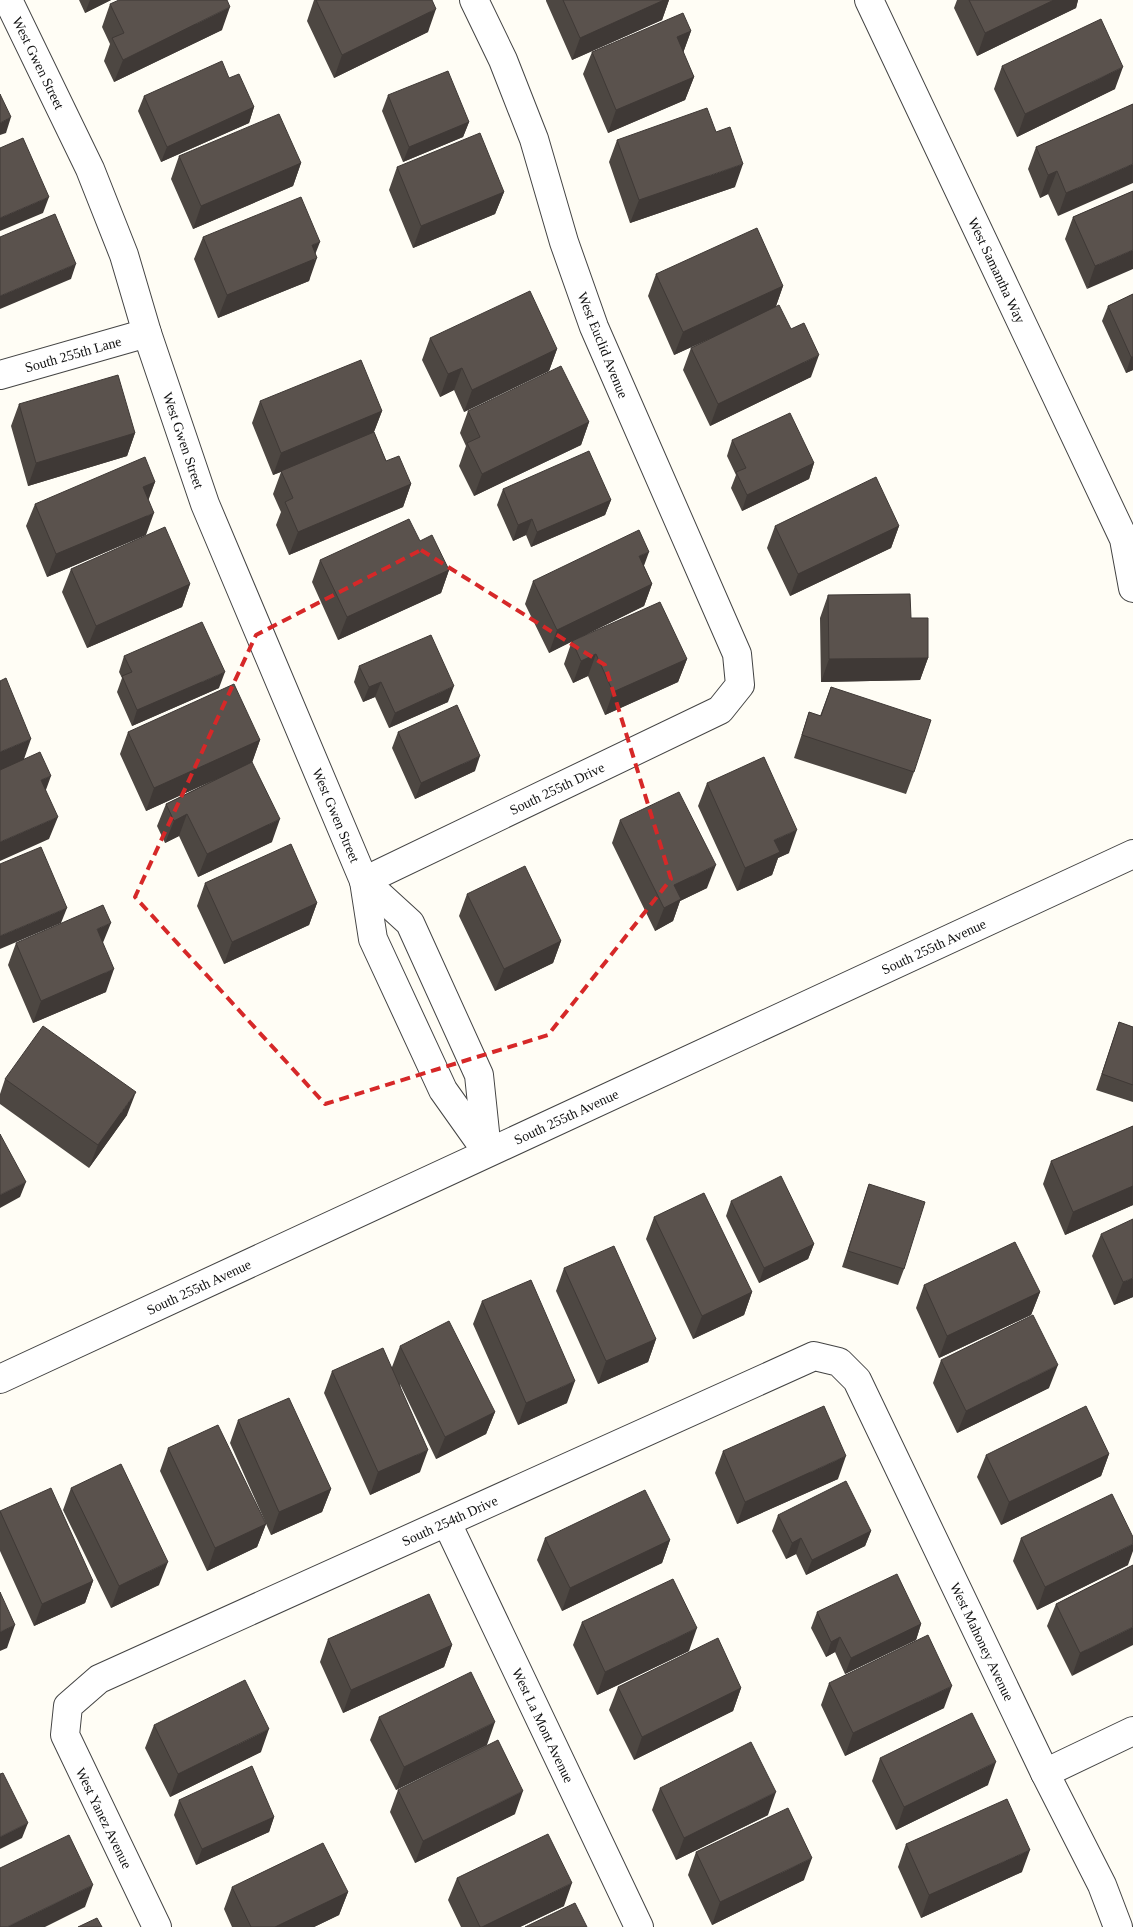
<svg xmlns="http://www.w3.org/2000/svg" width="1133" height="1927" viewBox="0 0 1133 1927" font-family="Georgia,serif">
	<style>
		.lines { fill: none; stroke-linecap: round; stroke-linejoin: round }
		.street-casing { stroke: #444; stroke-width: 30 }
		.street { stroke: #fff; stroke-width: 28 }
		.wall { fill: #4d4742 }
		.shaded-wall { fill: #3f3936 }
		.building { fill: #5a524d; stroke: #3f3936 }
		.marked { fill: none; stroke: #d62828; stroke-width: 4; stroke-dasharray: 10 6; stroke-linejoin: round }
		.labels { text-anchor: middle; stroke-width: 5; stroke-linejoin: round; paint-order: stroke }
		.street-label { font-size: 14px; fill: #111; stroke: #fff }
	</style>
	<rect width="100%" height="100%" fill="#fffdf5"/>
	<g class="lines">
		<defs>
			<g id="street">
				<path id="s1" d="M8 0 90 169 124 255 147 333 205 504 364 881 373 939 443 1090 487 1152"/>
				<path id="s2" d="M869 0 1124 539 1133 588"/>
				<path id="s3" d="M0 375 147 333"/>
				<path id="s4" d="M364 881 720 710 740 685 737 654 594 327 564 242 534 139 503 60 474 0"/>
				<path d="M364 881 410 923 479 1075 487 1151"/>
				<path id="s5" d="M0 1379 1133 854"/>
				<path id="s6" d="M447 1523 639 1927"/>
				<path d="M1045 1773 1133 1731"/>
				<path id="s7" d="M157 1927 65 1735 68 1706 99 1679 814 1356 839 1362 857 1380 1045 1773 1102 1885 1118 1927"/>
			</g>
		</defs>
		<use href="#street" class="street-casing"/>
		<use href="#street" class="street"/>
	</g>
	<path class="wall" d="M79 0H111L85 13Z
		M314 0H432L428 32 334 78 307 21Z
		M546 0H669L662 20 572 60 546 1Z
		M957 0H1078L1076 8 977 56 954 8Z
		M110 4 222 30 114 82 104 61 110 44 102 27Z
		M691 31 683 53 694 77 685 100 608 133 583 74 592 52Z
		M1002 66 1115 89 1017 137 994 89Z
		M229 78 254 107 249 123 161 162 138 111 144 96Z
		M388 95 469 122 463 137 403 162 382 111Z
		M1133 104 1058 216 1048 194 1040 198 1028 169 1036 147Z
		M617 140 735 187 630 223 609 162Z
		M179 156 301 163 293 186 193 229 171 179Z
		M397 167 504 192 495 214 413 248 389 190Z
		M1133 191 1087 289 1065 239 1073 217Z
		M203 237 315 254 309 281 218 318 194 259Z
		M656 274 783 286 776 306 811 377 710 426 683 370 691 348 718 335 674 355 648 296Z
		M1133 294V370L1126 373 1102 321 1108 306Z
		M430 338 557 349 549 371 464 412 454 390 440 397 422 360Z
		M260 401 382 411 374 432 386 461 411 484 403 507 289 555 276 525 281 512 273 494 281 472 273 475 252 423Z
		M19 404 135 433 127 456 28 486 11 426Z
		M468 411 589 422 581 445 474 496 459 466 466 446 460 433Z
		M732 440 814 463 809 479 742 511 731 488 736 475 727 456Z
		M155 482 148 499 146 535 47 577 26 526 35 504Z
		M503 489 611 500 605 515 531 547 526 535 513 541 497 505Z
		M775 526H899L891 548 790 596 767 548Z
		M420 541 449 570 441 593 338 640 312 582 320 560Z
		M644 566 652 584 644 606 575 640 687 659 678 682 605 715 588 676 573 683 564 664 572 641 549 653 525 604 533 581Z
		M71 569 190 584 182 607 87 648 62 592Z
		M828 595 911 618 928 658 920 680 821 682 820 618Z
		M124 656 219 688 132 726 117 692 122 678 119 672Z
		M359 666 448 702 389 728 375 697 363 702 354 682Z
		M831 687 914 772 906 794 794 758 809 712 820 716Z
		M128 732 260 740 252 762 272 842 198 877 179 836 165 843 157 826 166 804 216 779 146 811 120 754Z
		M398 732 475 771 415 799 392 748Z
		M707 783 789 853 778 858 772 875 737 891 698 806Z
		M620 820 707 888 680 901 673 921 655 931 612 843Z
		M205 883 317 903 309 925 224 964 197 906Z
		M467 894 561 941 553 963 495 991 459 916Z
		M16 943 103 944 106 992 33 1023 8 965Z
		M1119 1022 1133 1027V1102L1096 1090Z
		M5 1079 127 1115 89 1168 0 1104V1094Z
		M1133 1126V1205L1065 1235 1043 1184 1051 1161Z
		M869 1184 904 1269 898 1285 842 1267Z
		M731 1201 814 1244 808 1259 759 1283 726 1216Z
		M654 1217 752 1292 744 1315 693 1339 646 1239Z
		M1101 1234 1133 1297 1114 1305 1092 1256Z
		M564 1268 656 1339 648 1362 598 1384 556 1291Z
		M924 1285 1040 1292 1031 1315 939 1358 916 1308Z
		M482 1301 567 1403 518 1425 473 1324Z
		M400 1346 495 1412 486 1434 436 1459 400 1384 420 1472 370 1495 324 1393 332 1371 392 1367Z
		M941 1360 1049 1388 957 1433 933 1383Z
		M238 1420 331 1489 322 1512 271 1535 230 1443Z
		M168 1448 266 1524 257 1547 207 1571 160 1471Z
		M723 1451 838 1479 737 1524 715 1473Z
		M1109 1454 1101 1476 1001 1525 977 1477 986 1455Z
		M71 1488 159 1585 111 1608 63 1510Z
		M0 1511 93 1581 85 1603 34 1626 0 1551Z
		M778 1515 871 1531 865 1546 806 1575 796 1554 786 1559 772 1531Z
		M545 1538 670 1540 662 1563 562 1611 537 1560Z
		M1021 1538 1128 1565 1037 1610 1013 1561Z
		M1133 1565 1072 1676 1047 1626 1056 1604Z
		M817 1612 921 1624 916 1640 845 1674 835 1652 826 1657 811 1628Z
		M582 1622 689 1651 597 1695 573 1645Z
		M328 1639 452 1645 444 1667 343 1713 320 1662Z
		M829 1683 944 1708 845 1756 821 1705Z
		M618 1687 741 1688 733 1711 634 1760 609 1710Z
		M379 1717 487 1745 396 1790 370 1740Z
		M154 1725 261 1752 170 1797 145 1748Z
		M880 1758 988 1785 896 1830 872 1781Z
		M660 1788 768 1815 676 1860 652 1810Z
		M398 1790 515 1814 415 1863 390 1812Z
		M179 1800 274 1817 269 1832 196 1865 174 1815Z
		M906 1844 1022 1872 921 1918 898 1867Z
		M696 1852 804 1880 712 1925 688 1875Z
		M457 1878 564 1906 520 1927H461L448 1900Z
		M232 1887 348 1892 339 1915 314 1927H232L224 1909Z"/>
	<path class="shaded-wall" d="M90 0H111L85 13Z
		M664 0H669L662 20 572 60 580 38Z
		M1054 0H1078L1076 8 977 56 985 33Z
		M230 7 222 30 114 82 123 60Z
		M436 9 428 32 334 78 342 55Z
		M691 31 683 53 677 37Z
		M1123 67 1115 89 1017 137 1025 114Z
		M694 77 685 100 608 133 616 110Z
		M254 107 249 123 161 162 167 147Z
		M11 117 6 133 0 135V123Z
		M469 122 463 137 403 162 409 147Z
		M301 163 293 186 193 229 201 206Z
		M743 164 735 187 630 223 639 200Z
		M1133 164V183L1058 216 1066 193Z
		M1057 171 1048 194 1040 198 1048 175Z
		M504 192 495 214 413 248 421 226Z
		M49 197 43 213 0 231V218Z
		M320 242 313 260 317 258 309 281 218 318 227 295 312 245Z
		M1133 250V269L1087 289 1095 266Z
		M76 264 71 279 0 309V296Z
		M783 286 775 309 674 355 683 332Z
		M557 349 549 371 464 412 472 390Z
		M819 355 811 377 710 426 718 404Z
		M1131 357H1133V370L1126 373Z
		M462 368 454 390 440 397 448 374Z
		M382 411 373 434 273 475 281 453Z
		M589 422 581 445 474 496 482 474Z
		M135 433 127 456 28 486 36 463Z
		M814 463 809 479 742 511 747 495Z
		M155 482 147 504 143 487Z
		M411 484 403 507 289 555 298 532Z
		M611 500 605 515 531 547 537 532Z
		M154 513 146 535 47 577 56 554Z
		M532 519 526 535 513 541 518 525Z
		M899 526 891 548 790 596 798 574Z
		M649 552 641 574 639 556Z
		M449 570 441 593 338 640 347 617Z
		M190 584 182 607 87 648 96 626Z
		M652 584 644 606 549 653 557 630Z
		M596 654 588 676 573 683 581 661Z
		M928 658 920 680 821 682 829 659Z
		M687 659 678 682 605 715 613 692Z
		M225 672 219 688 132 726 137 710Z
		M381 682 375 697 363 702 369 687Z
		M454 686 448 702 389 728 395 713Z
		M31 739 23 762 0 771V752Z
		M260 740 252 763 146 811 154 788Z
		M480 756 475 771 415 799 421 783Z
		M51 776 43 798 41 780Z
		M187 814 179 836 165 843 174 821Z
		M58 817 49 839 0 861V842Z
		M280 819 272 842 198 877 207 854Z
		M797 830 789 853 778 858 772 875 737 891 745 868 774 840Z
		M716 865 707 888 680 901 673 921 655 931 664 908 674 885Z
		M317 903 309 925 224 964 232 942Z
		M67 908 61 923 0 949V936Z
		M111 923 102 945 97 929Z
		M561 941 553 963 495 991 504 969Z
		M114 969 106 992 33 1023 41 1001Z
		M136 1092 127 1115 89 1168 98 1145Z
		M26 1182 20 1197 0 1208V1195Z
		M1133 1186V1205L1065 1235 1073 1212Z
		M814 1244 808 1259 759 1283 764 1268Z
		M1133 1278V1297L1114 1305 1123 1282Z
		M752 1292 744 1315 693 1339 702 1316Z
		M1040 1292 1031 1315 939 1358 947 1336Z
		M656 1339 648 1362 598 1384 606 1361Z
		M1058 1365 1049 1388 957 1433 966 1411Z
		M575 1381 567 1403 518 1425 526 1403Z
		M495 1412 486 1434 436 1459 445 1437Z
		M428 1450 420 1472 370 1495 378 1472Z
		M1109 1454 1101 1476 1001 1525 1009 1502Z
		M846 1456 838 1479 737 1524 745 1502Z
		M331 1489 322 1512 271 1535 279 1512Z
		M266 1524 257 1547 207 1571 215 1548Z
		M871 1531 865 1546 806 1575 812 1560Z
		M801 1538 796 1554 786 1559 792 1543Z
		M670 1540 662 1563 562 1611 570 1588Z
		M1133 1544V1551L1128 1565 1037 1610 1045 1587Z
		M168 1562 159 1585 111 1608 119 1586Z
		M93 1581 85 1603 34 1626 42 1604Z
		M921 1624 916 1640 845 1674 851 1658Z
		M15 1625 7 1648 0 1651V1632Z
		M1133 1627V1645L1072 1676 1080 1653Z
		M697 1628 689 1651 597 1695 605 1672Z
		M840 1637 835 1652 826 1657 831 1642Z
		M452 1645 444 1667 343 1713 351 1690Z
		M952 1686 944 1708 845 1756 853 1733Z
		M741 1688 733 1711 634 1760 642 1737Z
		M495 1722 487 1745 396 1790 404 1767Z
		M269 1729 261 1752 170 1797 178 1774Z
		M996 1762 988 1785 896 1830 904 1807Z
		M523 1791 515 1814 415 1863 423 1841Z
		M776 1792 768 1815 676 1860 684 1838Z
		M274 1817 269 1832 196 1865 202 1849Z
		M28 1823 22 1838 0 1849V1837Z
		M1030 1850 1022 1872 921 1918 929 1895Z
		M812 1858 804 1880 712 1925 720 1902Z
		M572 1883 564 1906 520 1927H482Z
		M93 1885 85 1907 45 1927H7Z
		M348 1892 339 1915 314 1927H275Z"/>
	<path class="building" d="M119 0H227L230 7 123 60 112 38 124 33 110 4Z
		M316 0H432L436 9 342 55Z
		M563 0H664L580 38Z
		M969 0H1054L985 33Z
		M683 13 691 31 677 37 694 77 616 110 592 52Z
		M1101 19 1123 67 1025 114 1002 66Z
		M222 61 229 78 239 74 254 107 167 147 144 96Z
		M448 71 469 122 409 147 388 95Z
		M0 94 11 117 0 123Z
		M1133 104V164L1066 193 1057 171 1048 175 1036 147Z
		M707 108 716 132 730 127 743 164 639 200 617 140Z
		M279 114 301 163 201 206 179 156Z
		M480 133 504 192 421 226 397 167Z
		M23 138 49 197 0 218V148Z
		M1133 191V250L1095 266 1073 217Z
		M301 197 320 242 312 245 317 258 227 295 203 237Z
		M55 214 76 264 0 296V237Z
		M757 228 783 286 683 332 656 274Z
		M530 291 557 349 472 390 462 368 448 374 430 338Z
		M1133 294V357H1131L1108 306Z
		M779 305 791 329 804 323 819 355 718 404 691 348Z
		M361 360 382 411 281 453 260 401Z
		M561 366 589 422 482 474 467 443 480 437 468 411Z
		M118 375 135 433 36 463 19 404Z
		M790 413 814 463 747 495 736 472 746 468 732 440Z
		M374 432 386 461 399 456 411 484 298 532 285 502 293 498 281 471Z
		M589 451 611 500 537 532 532 519 518 525 503 489Z
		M145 457 155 482 143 487 154 513 56 554 35 504Z
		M876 477 899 526 798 574 775 526Z
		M409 519 420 541 432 535 449 570 347 617 320 560Z
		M165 527 190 584 96 626 71 569Z
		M639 530 649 552 639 556 652 584 557 630 533 581Z
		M910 594 911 618H928V658L829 659 828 595Z
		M660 602 687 659 613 692 596 654 581 661 572 641Z
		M202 622 225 672 137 710 122 676 132 672 124 656Z
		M431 635 454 686 395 713 381 682 369 687 359 666Z
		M6 678 31 739 0 752V681Z
		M234 684 260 740 154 788 128 732Z
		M831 687 931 720 914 772 802 735 809 712 821 716Z
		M457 705 480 756 421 783 398 732Z
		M40 752 51 776 41 780 58 817 0 842V770Z
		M764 757 797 830 774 840 780 852 745 868 707 783Z
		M252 762 280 819 207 854 187 814 174 821 166 804Z
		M679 792 716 865 674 885 681 899 664 908 620 820Z
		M291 844 317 903 232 942 205 883Z
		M41 847 67 908 0 936V864Z
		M525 866 561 941 504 969 467 894Z
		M103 905 111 923 97 929 114 969 41 1001 16 943Z
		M1119 1022 1133 1027V1085L1102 1074Z
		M43 1026 136 1092 98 1145 5 1079Z
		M1133 1126V1186L1073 1212 1051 1161Z
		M0 1134 26 1182 0 1195Z
		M781 1176 814 1244 764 1268 731 1201Z
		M869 1184 925 1202 904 1269 848 1251Z
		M704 1193 752 1292 702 1316 654 1217Z
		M1133 1219V1278L1123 1282 1101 1234Z
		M1015 1242 1040 1292 947 1336 924 1285Z
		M614 1246 656 1339 606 1361 564 1268Z
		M531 1280 575 1381 526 1403 482 1301Z
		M1033 1315 1058 1365 966 1411 941 1360Z
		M449 1321 495 1412 445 1437 400 1346Z
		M383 1348 428 1450 378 1472 332 1371Z
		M289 1398 331 1489 279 1512 238 1420Z
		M824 1406 846 1456 745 1502 723 1451Z
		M1086 1406 1109 1454 1009 1502 986 1455Z
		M218 1425 266 1524 215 1548 168 1448Z
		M121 1464 168 1562 119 1586 71 1488Z
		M846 1481 871 1531 812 1560 801 1538 792 1543 778 1515Z
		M51 1488 93 1581 42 1604 0 1511Z
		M645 1490 670 1540 570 1588 545 1538Z
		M1112 1494 1133 1537V1544L1045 1587 1021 1538Z
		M1133 1565V1627L1080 1653 1056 1604Z
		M897 1574 921 1624 851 1658 840 1637 831 1642 817 1612Z
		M673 1579 697 1628 605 1672 582 1622Z
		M0 1592 15 1625 0 1632Z
		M429 1594 452 1645 351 1690 328 1639Z
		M928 1635 952 1686 853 1733 829 1683Z
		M718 1638 741 1688 642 1737 618 1687Z
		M471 1672 495 1722 404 1767 379 1717Z
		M245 1680 269 1729 178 1774 154 1725Z
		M972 1713 996 1762 904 1807 880 1758Z
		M498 1740 523 1791 423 1841 398 1790Z
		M751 1742 776 1792 684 1838 660 1788Z
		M252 1766 274 1817 202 1849 179 1800Z
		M3 1773 28 1823 0 1837V1774Z
		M1007 1799 1030 1850 929 1895 906 1844Z
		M788 1808 812 1858 720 1902 696 1852Z
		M548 1834 572 1883 482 1927H480L457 1878Z
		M69 1835 93 1885 7 1927H0V1868Z
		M323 1843 348 1892 275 1927H251L232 1887Z
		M575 1903 587 1927H525Z
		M97 1918 102 1927H78Z"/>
	<path class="marked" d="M421 550 605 665 671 879 548 1035 325 1104 135 897 256 635Z"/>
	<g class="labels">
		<g class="street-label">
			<text dy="5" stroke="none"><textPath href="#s1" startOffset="70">West Gwen Street</textPath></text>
			<text dy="5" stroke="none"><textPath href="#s2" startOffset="299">West Samantha Way</textPath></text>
			<text transform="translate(603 345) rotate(68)" y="5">West Euclid Avenue</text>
			<text dy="5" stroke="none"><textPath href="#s3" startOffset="76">South 255th Lane</textPath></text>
			<text dy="5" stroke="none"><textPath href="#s1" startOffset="475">West Gwen Street</textPath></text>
			<text dy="5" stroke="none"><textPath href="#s4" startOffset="214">South 255th Drive</textPath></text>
			<text dy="5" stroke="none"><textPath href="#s1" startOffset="880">West Gwen Street</textPath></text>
			<text dy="5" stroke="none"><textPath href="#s5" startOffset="1029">South 255th Avenue</textPath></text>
			<text dy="5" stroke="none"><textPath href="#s5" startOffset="624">South 255th Avenue</textPath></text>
			<text dy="5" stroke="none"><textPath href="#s5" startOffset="219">South 255th Avenue</textPath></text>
			<text dy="5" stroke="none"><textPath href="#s7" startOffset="668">South 254th Drive</textPath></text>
			<text dy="5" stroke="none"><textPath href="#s7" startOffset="1409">West Mahoney Avenue</textPath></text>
			<text dy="5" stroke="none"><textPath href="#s6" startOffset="224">West La Mont Avenue</textPath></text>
			<text transform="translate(104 1818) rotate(64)" y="5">West Yanez Avenue</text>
		</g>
	</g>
</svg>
